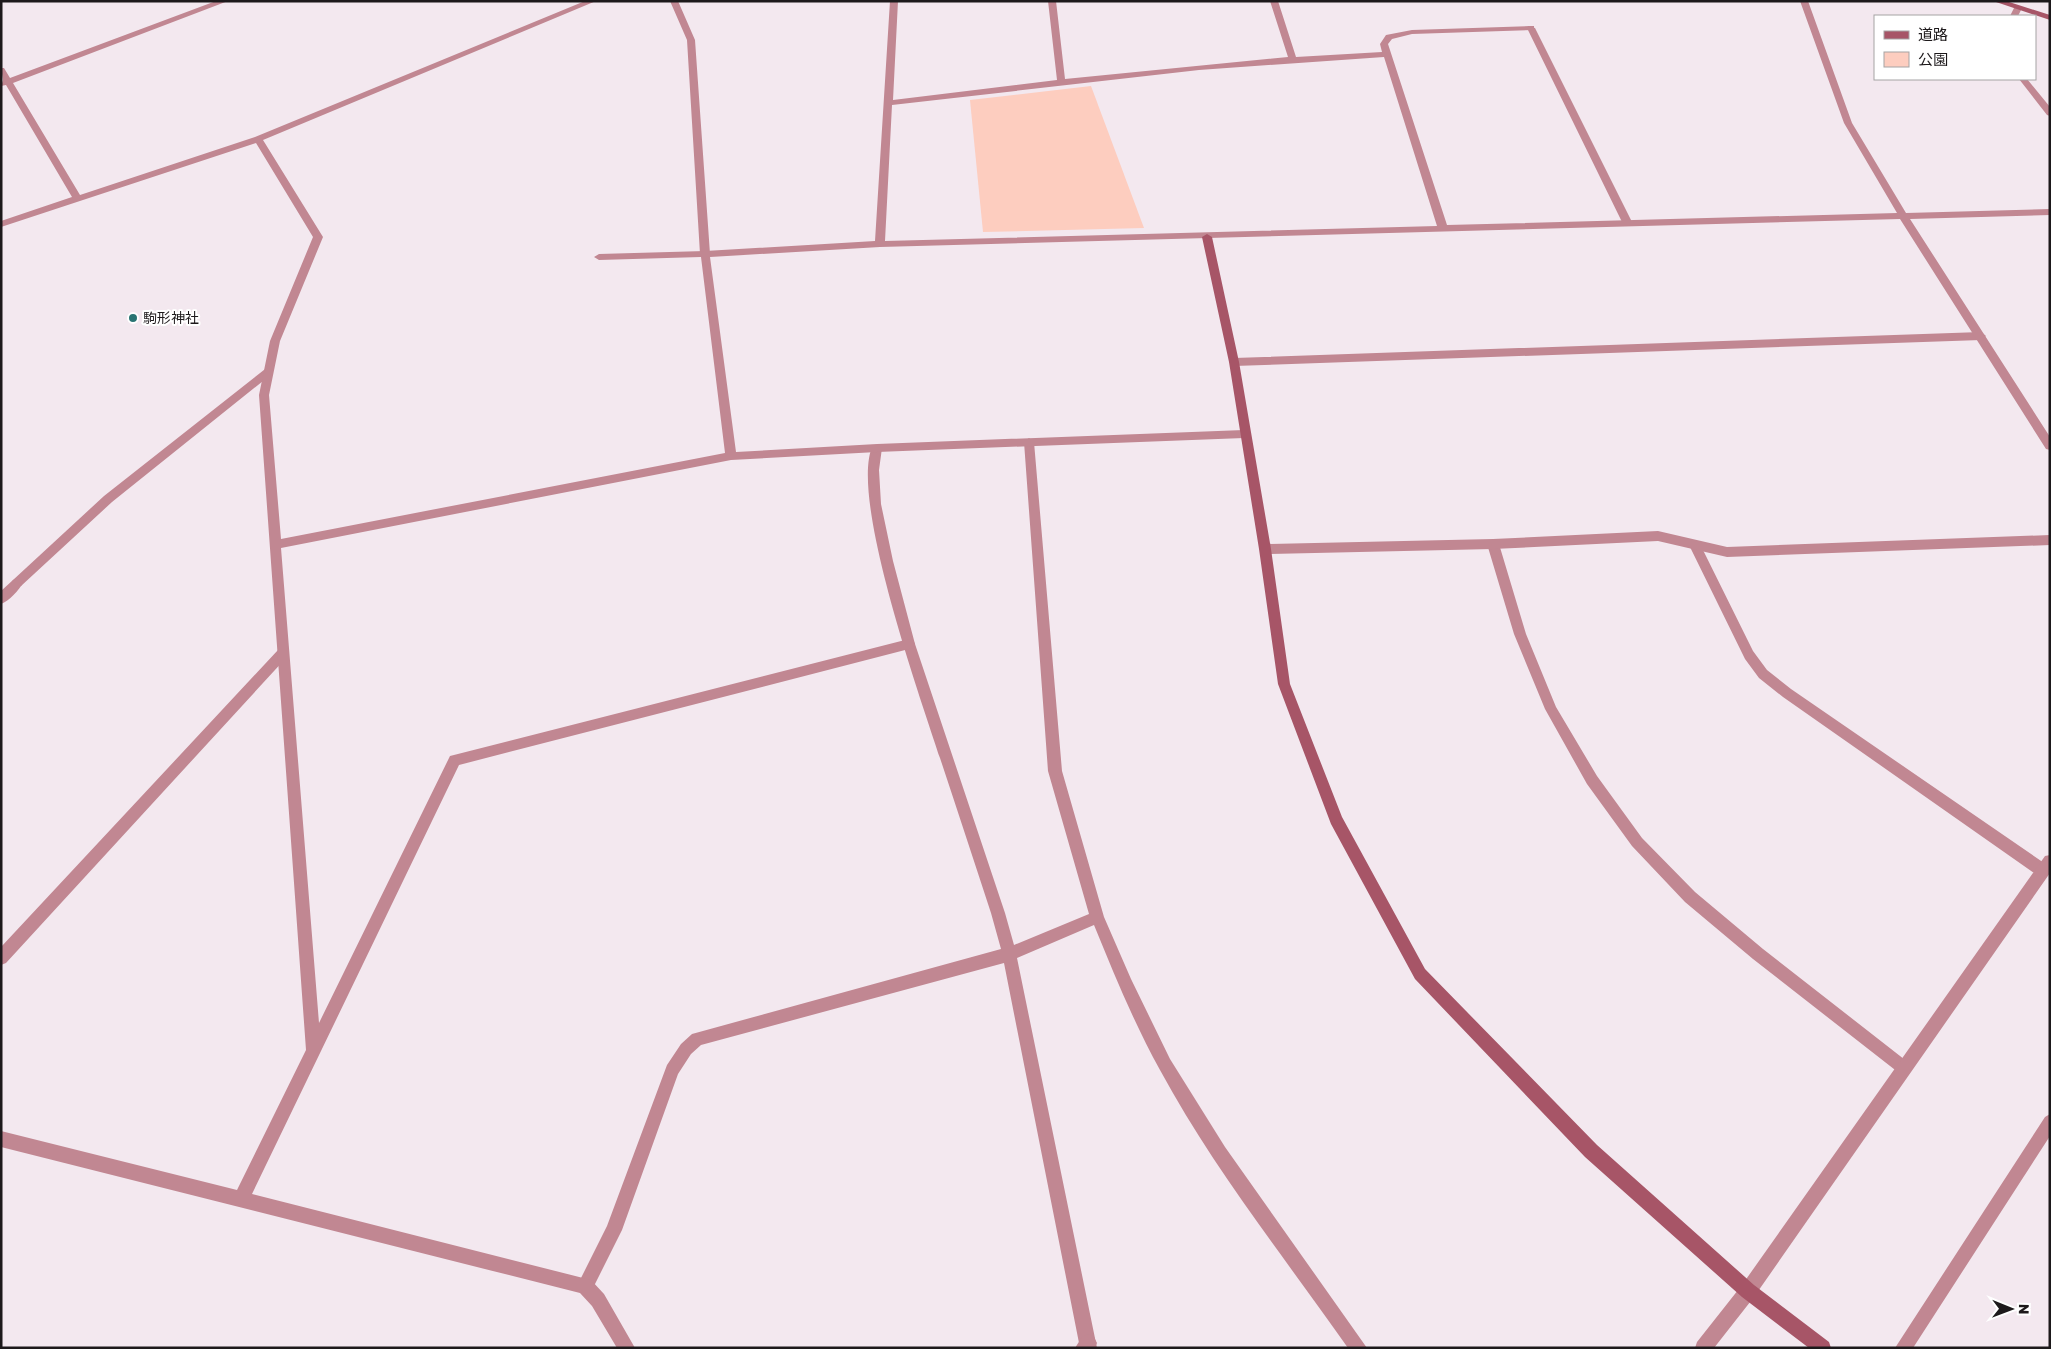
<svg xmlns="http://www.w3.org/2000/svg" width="2051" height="1349" viewBox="0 0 2051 1349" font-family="'Golos Text','Noto Sans JP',sans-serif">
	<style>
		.green { fill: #fdcdbf }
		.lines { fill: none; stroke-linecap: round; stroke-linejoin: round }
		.lane { fill: #c18792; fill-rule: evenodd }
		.street { fill: #c18792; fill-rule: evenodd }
		.secondary { fill: #a75567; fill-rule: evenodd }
		.poi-dot { fill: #297473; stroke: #fff; stroke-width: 2 }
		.labels { text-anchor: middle; stroke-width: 4; stroke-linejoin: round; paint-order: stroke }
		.poi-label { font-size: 14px; fill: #1d191b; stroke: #fff; text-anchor: start }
	</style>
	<rect width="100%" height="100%" fill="#f3e8ef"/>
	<path class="green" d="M1091 86 1144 228 983 232 970 100Z"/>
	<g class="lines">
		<path class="lane" d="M670 1H678L695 40 710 254 705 257 700 254 687 40Z
			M1528 26 1535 28 1632 222 1630 224H1624L1622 222 1527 28Z
			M1981 332 1986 336 1981 340 1234 366 1229 362 1234 358Z
			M269 366 273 367V373L112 502 21 586H13L11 583 13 580 104 496Z
			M1029 438 1034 442 1062 771 1104 917 1131 979 1170 1059 1225 1147 1367 1348H1348C1284 1257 1213 1168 1160 1070 1134 1023 1114 974 1094 925L1017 958 1097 1348H1080L1004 963 701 1045 691 1054 678 1074 622 1230 591 1292 585 1294 579 1292 577 1286 607 1226 667 1065 681 1044 692 1034 1001 949 991 913C974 861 957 809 940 758 921 699 848 495 873 445H881L882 448 879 470 881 504 893 561 915 644 1005 913 1014 945 1089 914 1048 771 1024 442Z
			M1493 539 1499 544 1526 634 1556 707 1597 776 1642 838 1695 892 1763 949 1909 1063 1912 1068 1909 1073 1904 1076 1899 1073 1753 959 1685 902 1632 846 1587 784 1545 709 1514 634 1487 544Z
			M1696 542 1700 544 1753 651 1767 670 1791 689 2047 865 2049 870 2047 875 2042 876 2037 875 1783 697 1759 678 1745 659 1690 547Z
			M282 649 286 650 288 654 286 658 6 963 1 965V947L278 650Z"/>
		<path class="street" d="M216 1H228L13 83 80 195 255 137 585 1H596L263 140 323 237 280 341 269 395 281 539 725 453 701 257 599 260 594 257 599 254 705 251 875 241 890 1H898L893 100 1057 80 1048 1H1056L1065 79 1288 57 1270 1H1278L1296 57 1382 52 1380 44 1386 35 1412 30 1531 26H1534V30L1412 34 1392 39 1388 44 1447 225 1897 213 1844 123 1800 1H1808L1852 123 1906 213 2050 209V215L1910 219 2050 437V450L2046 449 1900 219 880 247 710 257 736 452 877 444 1244 430 1249 434 1244 438 877 452 731 460 281 548 319 1023 450 756 909 639 913 640 915 644 913 648 909 649 459 765 252 1194 591 1280 604 1294 635 1348H617L592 1306 580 1293 1 1147V1131L237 1190 306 1050 259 395 270 341 313 237 256 143 1 227V221L72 197 6 85 1 86 3 80 1 68H4L10 78ZM1384 57 1437 226 885 241 892 105 1199 70Z
			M2015 6 2022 8 2018 16H2010Z
			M2019 79H2027L2050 107V116L2047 115Z
			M1658 531 1727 547 2050 535V545L1727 557 1658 541 1493 549 1265 554 1259 549 1265 544 1493 539Z
			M17 578 21 580 23 583C19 590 9 601 1 604V591L13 580Z
			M2050 855V873L1754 1297 1714 1348H1695L1697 1342 1742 1285 2045 856Z
			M2050 1114V1136L1913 1348H1895L2045 1117Z
			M1088 1334 1094 1337 1097 1343 1095 1348H1075L1082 1337Z"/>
		<path class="secondary" d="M1993 1H2006L2050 15V20Z
			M1207 234 1212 237 1239 362 1271 549 1290 684 1342 817 1425 969 1597 1145 1754 1285 1829 1342 1831 1348H1809L1742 1297 1585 1157 1415 979 1331 824 1278 684 1259 549 1229 362 1202 237Z"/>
	</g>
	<circle class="poi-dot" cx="133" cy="318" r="5"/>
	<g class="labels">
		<g class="poi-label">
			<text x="143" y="323">駒形神社</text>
		</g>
	</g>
	<rect width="2051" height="1349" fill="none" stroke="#1d191b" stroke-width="5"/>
	<rect x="1874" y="15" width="162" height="65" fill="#ffffff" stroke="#a5a3a4"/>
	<rect x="1884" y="31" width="25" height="8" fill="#a75567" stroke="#a5a3a4"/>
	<text x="1918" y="40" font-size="15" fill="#1d191b">道路</text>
	<rect x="1884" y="52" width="25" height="15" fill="#fdcdbf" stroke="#a5a3a4"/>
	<text x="1918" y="65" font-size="15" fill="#1d191b">公園</text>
	<g transform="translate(2011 1309) rotate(91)" stroke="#ffffff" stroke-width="4" paint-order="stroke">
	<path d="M0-4L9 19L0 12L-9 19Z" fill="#1d191b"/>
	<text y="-8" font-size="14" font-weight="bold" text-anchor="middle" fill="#1d191b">N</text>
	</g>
</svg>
